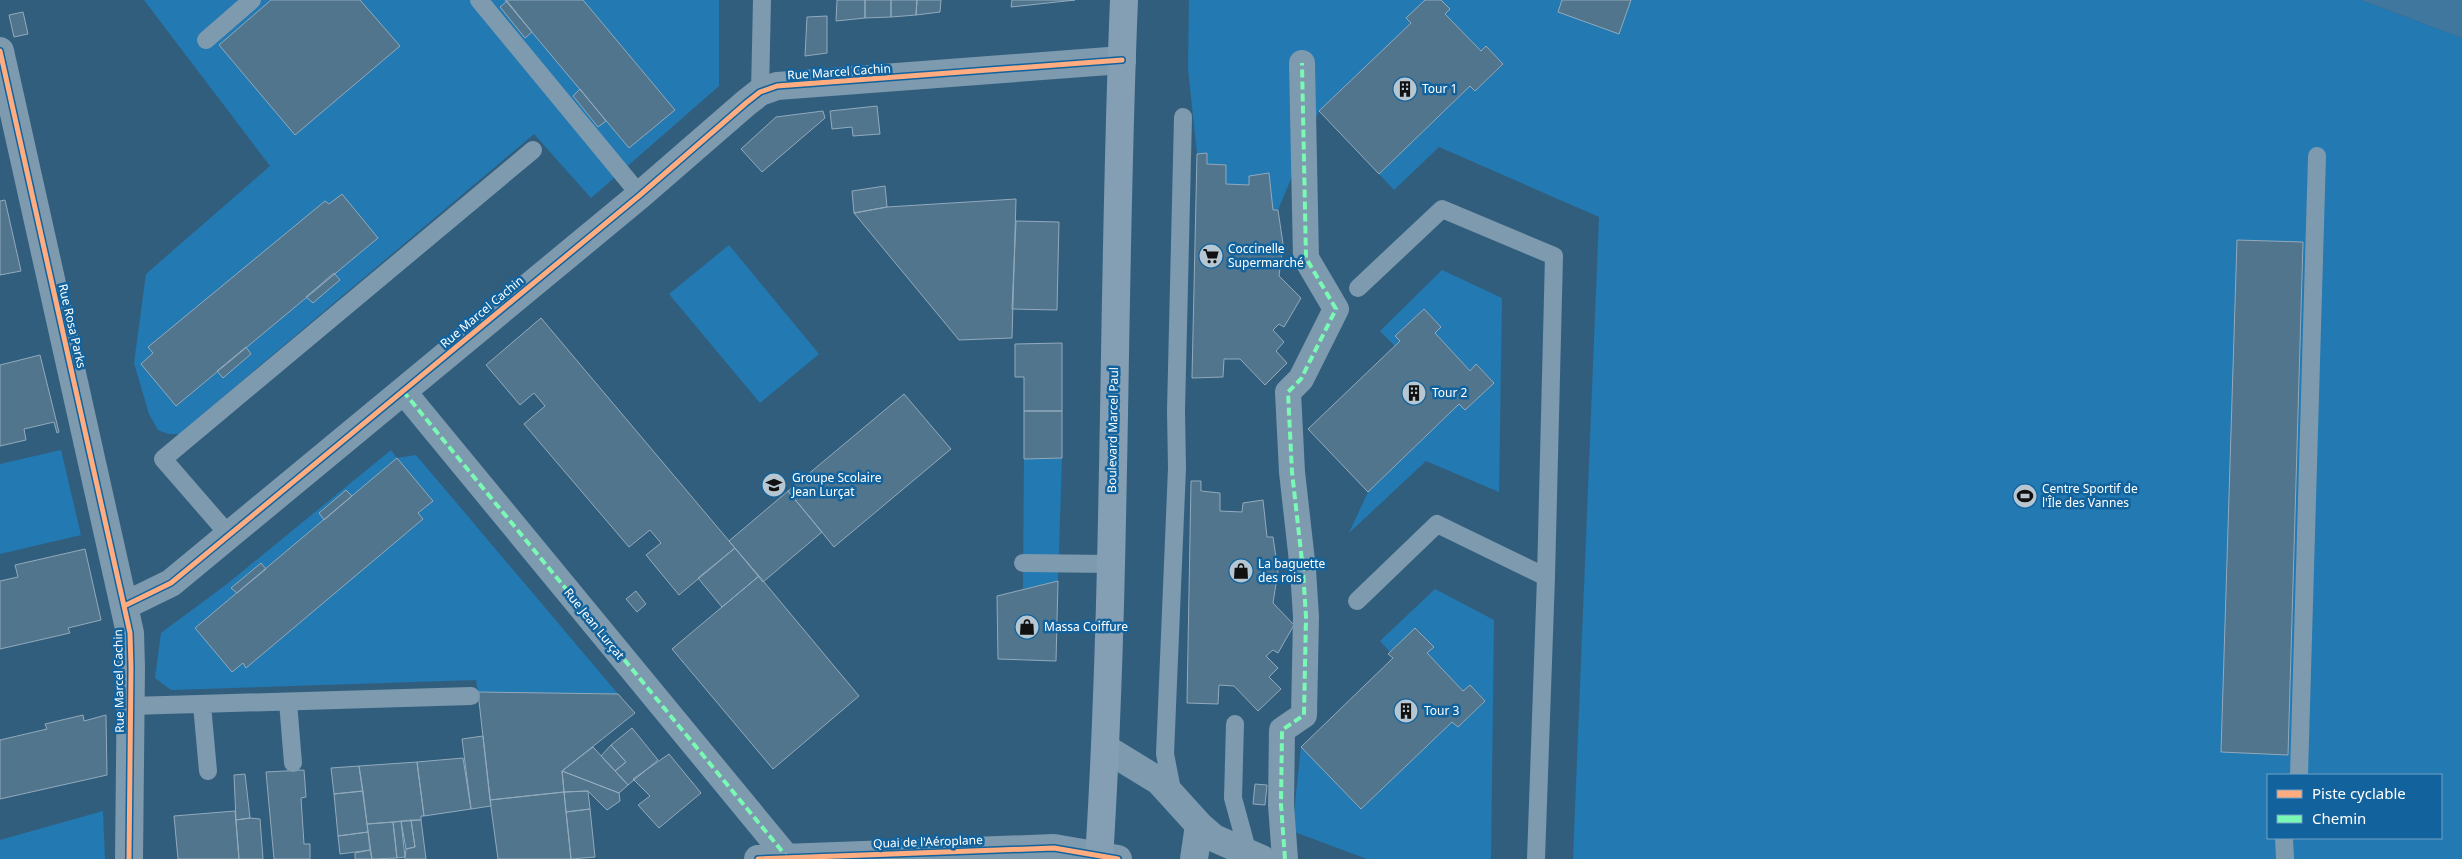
<svg xmlns="http://www.w3.org/2000/svg" width="2462" height="859" viewBox="0 0 2462 859" font-family="'Noto Sans',sans-serif">
	<style>
		.green { fill: #2379b2; fill-rule: evenodd }
		.water { fill: #40779f }
		.building { fill: #51758d; stroke: #92aabc }
		.lines { fill: none; stroke-linecap: round; stroke-linejoin: round }
		.service { stroke: #7d9aaf; stroke-width: 18 }
		.pedestrian { stroke: #7d9aaf; stroke-width: 26 }
		.minor { stroke: #7d9aaf; stroke-width: 28 }
		.secondary { stroke: #849fb4; stroke-width: 28 }
		.quiet { stroke: #7af9b4; stroke-width: 4; stroke-dasharray: 8 4; stroke-linecap: butt }
		.cycleway-casing { stroke: #12639d; stroke-width: 8 }
		.cycleway { stroke: #ffac80; stroke-width: 5 }
		.labels { text-anchor: middle; stroke-width: 5; stroke-linejoin: round; paint-order: stroke }
		.street-label { font-size: 12px; fill: #fff; stroke: #12639d }
		.poi-label { font-size: 12px; fill: #fff; stroke: #12639d; text-anchor: start }
	</style>
	<rect width="100%" height="100%" fill="#325e7e"/>
	<path class="green" d="M144 0H719V86L591 198 534 134 179 434H168L158 430 149 414 134 363 146 274 270 166Z
		M1189 0H1425L1411 23 1319 111 1278 210H1273L1269 173 1249 176V185L1226 184V165L1207 164V154H1197L1188 69Z
		M1441 0H2361L2462 38V859H1573L1599 217 1439 147 1394 190 1379 174 1470 86 1475 91 1503 65 1486 47 1481 51 1445 14ZM2268 775H2441V838H2268Z
		M729 245 819 354 760 403 669 294Z
		M1442 270 1502 298 1499 492 1426 461 1349 533 1368 492 1459 404 1465 410 1494 383 1477 365 1470 371 1435 333 1441 327 1424 309 1395 346 1380 331Z
		M61 450 81 535 0 554V464Z
		M391 450 397 458 416 455 618 694 478 692 476 680 171 690 155 678 161 633 227 584Z
		M1062 458 1058 581 1023 589 1024 459Z
		M1435 589 1494 620 1491 859H1367L1292 831 1301 747 1361 809 1452 722 1458 727 1485 701 1470 685 1463 691 1427 653 1433 646 1416 628 1390 652 1380 641Z
		M103 811 105 859H0V840Z"/>
	<path class="water" d="M2361 0H2462V38Z"/>
	<path class="building" d="M271 0H360L400 46 295 135 219 45Z
		M505 0H583L675 110 629 148Z
		M837 0H865V18L836 21Z
		M865 0H891V17L865 18Z
		M891 0H917L916 15 891 17Z
		M917 0H941L940 12 916 15Z
		M1012 0H1075L1011 7Z
		M1425 0H1441L1450 9 1445 14 1481 51 1486 46 1503 64 1475 91 1470 86 1379 174 1319 111 1411 23 1406 18Z
		M1562 0H1631L1619 34 1558 12Z
		M507 1 532 32 525 38 500 7Z
		M23 12 28 34 14 37 9 15Z
		M827 16V53L805 56 807 17Z
		M580 89 606 121 598 127 573 96Z
		M877 106 880 134 853 136 852 127 832 129 830 111Z
		M823 111 825 118 762 172 741 149 776 117Z
		M1207 153V164L1226 165V184L1249 185V176L1269 173 1273 210H1278L1283 244 1279 276 1301 298 1284 327 1279 324 1273 330 1284 342 1276 351 1287 363 1265 385 1240 359H1224L1223 377 1192 378 1197 154Z
		M885 186 887 207 854 213 852 191Z
		M342 194 378 238 176 406 141 364 153 353 148 347 325 201 329 204Z
		M1016 199 1012 338 959 340 854 213 887 207Z
		M5 200 21 271 0 275V201Z
		M1016 221 1059 222 1057 310 1012 309Z
		M2237 240 2303 242 2288 755 2221 752Z
		M334 273 340 280 328 290 313 303 306 297Z
		M1424 309 1441 327 1435 333 1470 371 1476 364 1494 383 1465 410 1459 404 1368 492 1308 429 1400 341 1395 336Z
		M541 318 735 548 679 595 646 555 661 543 650 530 629 547 524 424 545 406 534 393 520 405 486 365Z
		M1062 343V411H1024V377H1015V344Z
		M246 347 251 354 223 378 217 371Z
		M40 355 59 432 57 433 54 422 24 429 26 440 0 446V365Z
		M904 394 951 449 834 547 788 491Z
		M1024 411H1062V458L1024 459Z
		M397 458 433 501 418 513 423 519 246 668 243 663 232 672 195 628Z
		M1191 481H1201V491L1220 493V511L1242 512 1243 503 1263 500 1267 537H1273L1278 571 1273 603 1294 625 1278 653 1273 650 1266 656 1278 668 1269 677 1281 689 1258 711 1234 686 1219 685 1218 704 1187 703Z
		M346 490 352 496 324 520 319 513Z
		M788 491 822 532 763 582 729 541Z
		M735 548 759 576 722 607 698 578Z
		M85 549 101 620 68 628 70 633 0 649V581L18 577 15 565Z
		M261 563 266 569 237 593 231 588Z
		M759 576 859 696 773 769 672 649Z
		M1058 581 1056 661 998 659 997 596Z
		M636 591 646 604 637 612 626 599Z
		M1415 628 1434 647 1427 653 1463 691 1470 685 1485 701 1458 727 1452 722 1361 809 1301 747 1393 658 1388 654Z
		M478 692 618 694 635 713 562 771 564 792 490 800Z
		M83 715 84 721 106 715 107 775 0 799V740L47 729 45 724Z
		M632 728 658 760 628 785 615 771 626 762 611 745Z
		M483 736 491 806 471 809 462 739Z
		M611 745 626 762 615 771 601 756Z
		M593 747 628 785 619 793 562 771Z
		M669 754 701 793 659 828 638 805 650 796 633 779Z
		M463 758 471 809 424 816 417 762Z
		M417 762 424 816H421V820L367 824 359 766Z
		M359 766 363 791 334 794 331 768Z
		M304 770 306 797 301 798 304 844H310V859H274L266 772Z
		M562 771 619 793 620 801 607 810 588 791 564 792Z
		M245 774 250 818 236 820 234 775Z
		M1255 784 1267 785 1265 805 1253 804Z
		M363 791 368 832 338 836 334 794Z
		M588 791 590 809 566 812 564 792Z
		M564 792 571 859H498L490 800Z
		M590 809 595 857 571 859 566 812Z
		M235 811 239 859H178L174 816Z
		M250 818 260 819 263 859H239L236 820Z
		M411 820 415 847 406 849 401 821Z
		M411 820H421L426 859H405L406 849 415 847Z
		M401 821 405 857 397 858 393 822Z
		M393 822 397 858 372 859 367 824Z
		M368 832 370 850 340 854 338 836Z
		M370 850 372 859H355V853Z"/>
	<g class="lines">
		<path class="service" d="M479 0 640 195
			M206 40 252 0
			M760 92 762 0
			M1358 288 1442 209 1554 256 1546 577 1536 859
			M229 535 163 459 533 150
			M1023 563 1111 564
			M1357 601 1437 524 1546 577
			M288 702 293 763
			M202 705 208 771
			M131 706 471 696
			M1235 724 1233 798 1248 853
			M2299 775 2317 156
			M1173 795 1165 754 1177 468 1176 411 1183 117
			M2284 838 2285 859"/>
		<path class="pedestrian" d="M403 391 786 856
			M1285 859 1281 805 1282 730 1304 715 1306 617 1303 570 1292 472 1288 392 1301 379 1336 309 1306 258 1302 63"/>
		<path class="minor" d="M0 51 124 606
			M1105 748 1159 781 1199 825 1214 838 1262 859
			M129 859 131 668 130 633 124 606 171 583 640 195 746 103 760 92 777 86 1122 60
			M758 859 1054 848 1118 859
			M1194 859 1199 825"/>
		<path class="secondary" d="M1099 859C1117 573 1112 286 1124 0"/>
		<path class="quiet" d="M403 391 786 856
			M1285 859 1281 805 1282 730 1304 715 1306 617 1303 570 1292 472 1288 392 1301 379 1336 309 1306 258 1302 63"/>
		<defs>
			<path id="cycleway" d="M0 51 124 606
				M129 859 131 668 130 633 124 606 171 583 640 195 746 103 760 92 777 86 1122 60
				M758 859 1054 848 1118 859"/>
		</defs>
		<use href="#cycleway" class="cycleway-casing"/>
		<use href="#cycleway" class="cycleway"/>
	</g>
	<defs>
		<symbol id="building-disc" viewBox="-11 -11 22 22"><circle r="9.5" fill="#b7c7d2" stroke="#12639d"/><path d="M-4-6H4V6H1V3H-1V6H-4ZM-2.5-4.3h1.7v1.8h-1.7ZM.8-4.3h1.7v1.8H.8ZM-2.5-1h1.7V.8h-1.7ZM.8-1h1.7V.8H.8Z" fill="#111"/></symbol>
		<symbol id="supermarket-disc" viewBox="-11 -11 22 22"><circle r="9.5" fill="#b7c7d2" stroke="#12639d"/><path d="M-6-5.5h2.5l.6 2H6L4.5 2H-2.5L-4.4-4H-6ZM-1.5 3.2a1.3 1.3 0 1 0 .1 0ZM3 3.2a1.3 1.3 0 1 0 .1 0Z" fill="#111"/></symbol>
		<symbol id="school-disc" viewBox="-11 -11 22 22"><circle r="9.5" fill="#b7c7d2" stroke="#12639d"/><path d="M0-5L7-2L0 1L-7-2ZM-4 1L0 2.5L4 1V4Q0 6-4 4Z" fill="#111"/></symbol>
		<symbol id="stadium-disc" viewBox="-11 -11 22 22"><circle r="9.5" fill="#b7c7d2" stroke="#12639d"/><path d="M0-5a6.5 5 0 1 0 0 10a6.5 5 0 1 0 0-10ZM-3.5-1.8h7v3.6h-7Z" fill="#111"/></symbol>
		<symbol id="shop-disc" viewBox="-11 -11 22 22"><circle r="9.5" fill="#b7c7d2" stroke="#12639d"/><path d="M-5-2.5h2.3a2.7 3.5 0 0 1 5.4 0H5L5.5 6h-11ZM-1.5-2.5h3a1.5 2.3 0 0 0-3 0Z" fill="#111"/></symbol>
	</defs>
	<g fill-rule="evenodd">
		<use href="#building-disc" x="1391" y="75" width="28" height="28"/>
		<use href="#supermarket-disc" x="1197" y="242" width="28" height="28"/>
		<use href="#building-disc" x="1400" y="379" width="28" height="28"/>
		<use href="#school-disc" x="760" y="471" width="28" height="28"/>
		<use href="#stadium-disc" x="2011" y="482" width="28" height="28"/>
		<use href="#shop-disc" x="1227" y="557" width="28" height="28"/>
		<use href="#shop-disc" x="1013" y="613" width="28" height="28"/>
		<use href="#building-disc" x="1392" y="697" width="28" height="28"/>
	</g>
	<g class="labels">
		<g class="street-label">
			<text transform="translate(839 72) rotate(-4)" y="4">Rue Marcel Cachin</text>
			<text transform="translate(482 312) rotate(-40)" y="4">Rue Marcel Cachin</text>
			<text transform="translate(72 326) rotate(77)" y="4">Rue Rosa Parks</text>
			<text transform="translate(1113 430) rotate(-89)" y="4">Boulevard Marcel Paul</text>
			<text transform="translate(594 624) rotate(51)" y="4">Rue Jean Lurçat</text>
			<text transform="translate(119 681) rotate(-91)" y="4">Rue Marcel Cachin</text>
			<text transform="translate(928 842) rotate(-2)" y="4">Quai de l'Aéroplane</text>
		</g>
		<g class="poi-label">
			<text x="1422" y="93">Tour 1</text>
			<text x="1228" y="253">Coccinelle<tspan x="1228" dy="14">Supermarché</tspan></text>
			<text x="1432" y="397">Tour 2</text>
			<text x="792" y="482">Groupe Scolaire<tspan x="792" dy="14">Jean Lurçat</tspan></text>
			<text x="2042" y="493">Centre Sportif de<tspan x="2042" dy="14">l'Île des Vannes</tspan></text>
			<text x="1258" y="568">La baguette<tspan x="1258" dy="14">des rois</tspan></text>
			<text x="1044" y="631">Massa Coiffure</text>
			<text x="1424" y="715">Tour 3</text>
		</g>
	</g>
	<rect x="2267" y="774" width="175" height="65" fill="#12639d" stroke="#71a1c4"/>
	<rect x="2277" y="790" width="25" height="8" fill="#ffac80" stroke="#71a1c4"/>
	<text x="2312" y="799" font-size="15" fill="#ffffff">Piste cyclable</text>
	<rect x="2277" y="815" width="25" height="8" fill="#7af9b4" stroke="#71a1c4"/>
	<text x="2312" y="824" font-size="15" fill="#ffffff">Chemin</text>
</svg>
